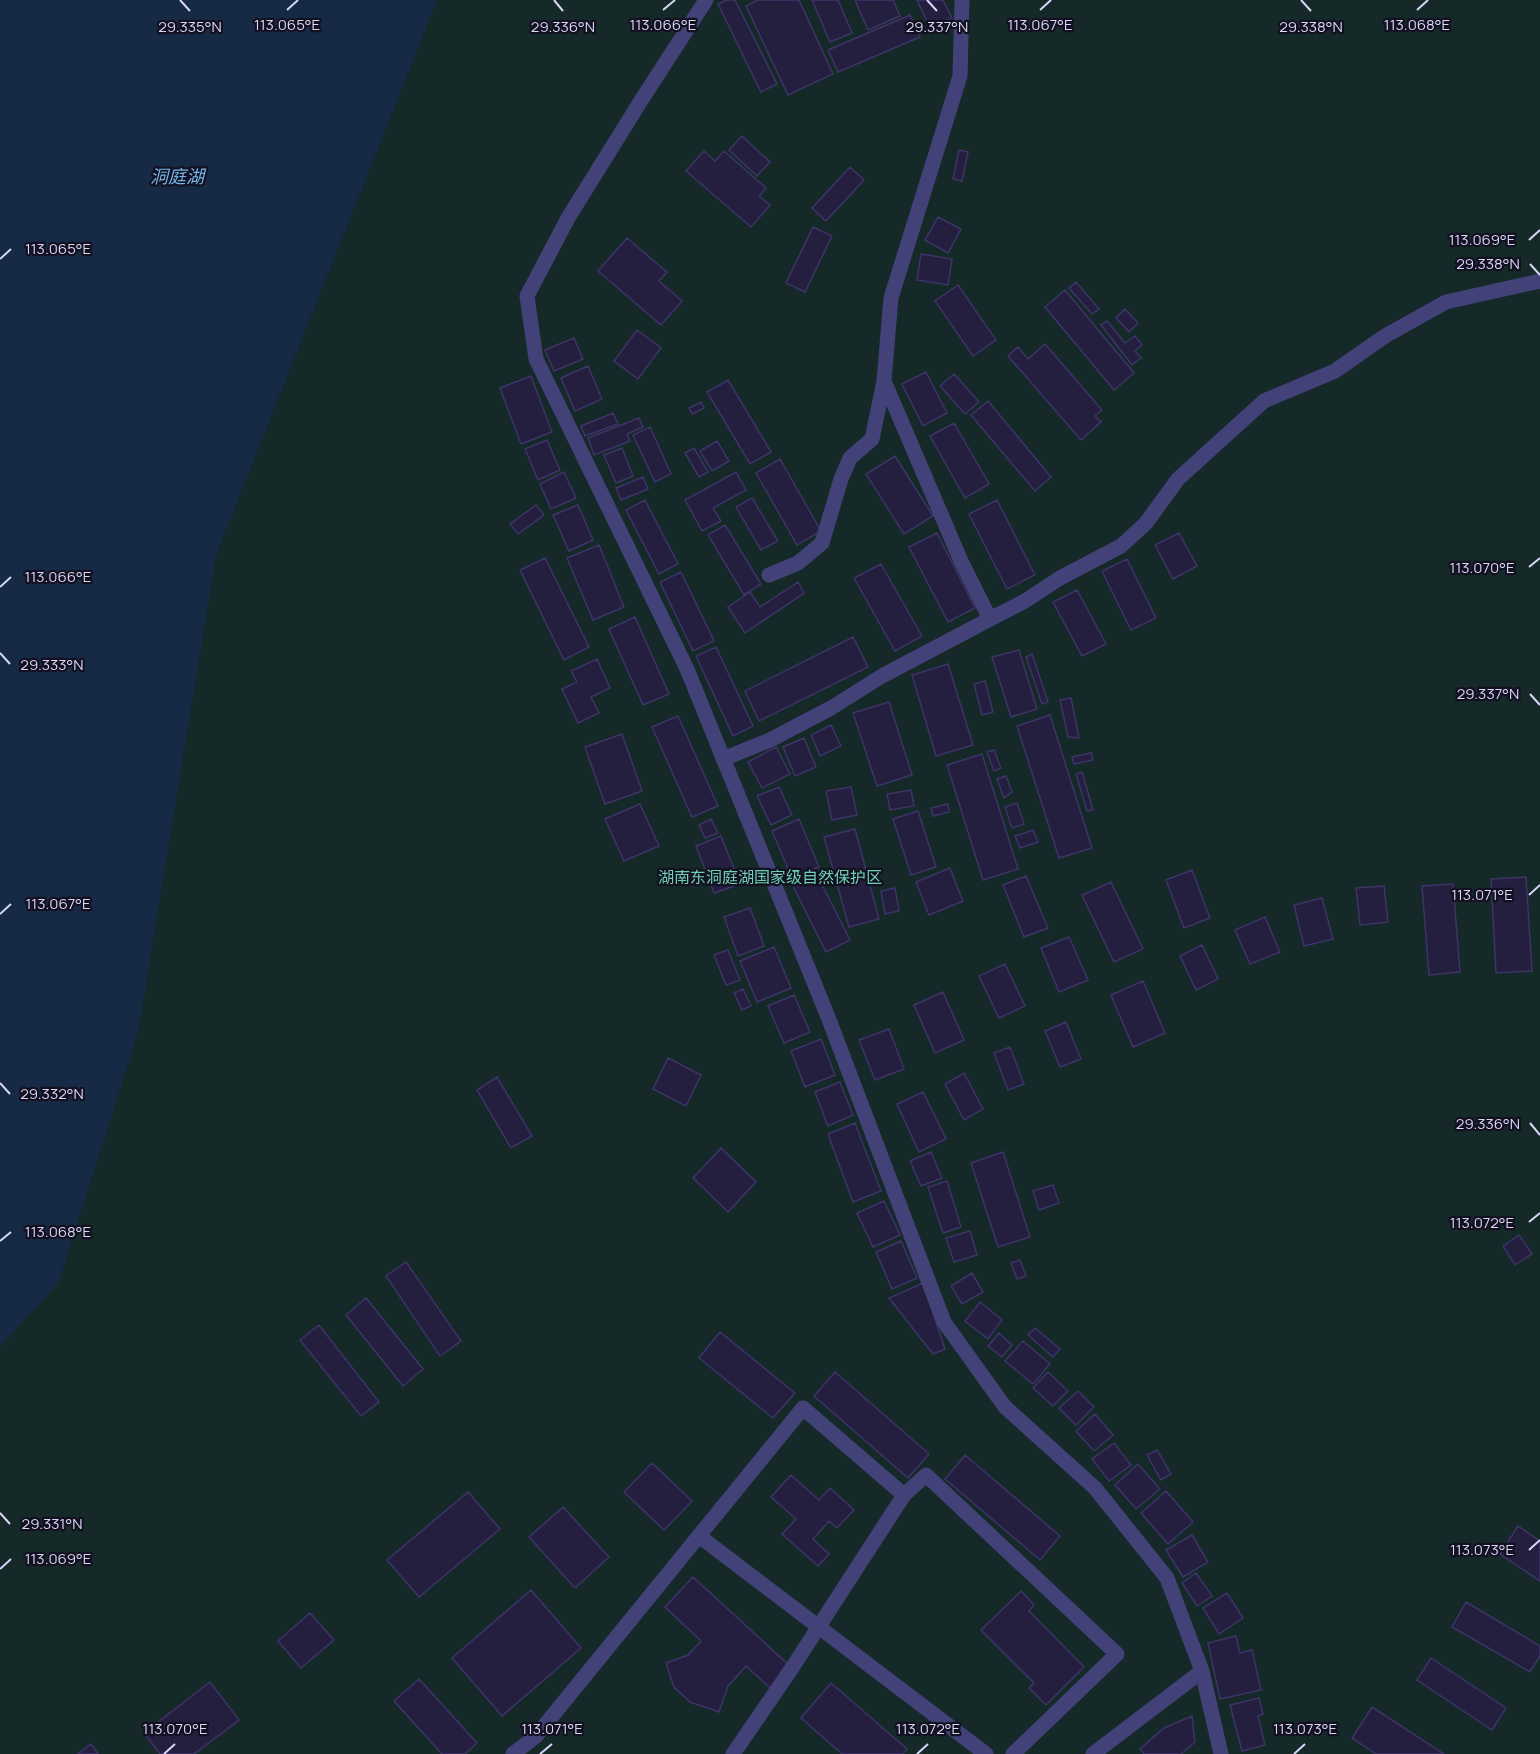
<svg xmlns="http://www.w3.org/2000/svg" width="1540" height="1754" viewBox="0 0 1540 1754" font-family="Manrope,'Noto Sans SC',sans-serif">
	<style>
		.green { fill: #142928 }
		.water { fill: #162a45 }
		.building { fill: #241f3f; stroke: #3d3468; stroke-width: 1.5 }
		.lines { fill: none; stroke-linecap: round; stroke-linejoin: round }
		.minor { stroke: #424279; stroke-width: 15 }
		.ticks { fill: none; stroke: #d8d6f9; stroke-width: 2 }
		.labels { text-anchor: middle; stroke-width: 4.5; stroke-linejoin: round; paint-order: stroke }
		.park-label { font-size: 16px; fill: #6ccfb3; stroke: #131020 }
		.water-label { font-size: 18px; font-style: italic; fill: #72b7eb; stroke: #131020 }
		.ticks-label { font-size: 15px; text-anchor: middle; fill: #d8d6f9; stroke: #131020; stroke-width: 4.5; stroke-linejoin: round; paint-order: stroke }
	</style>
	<rect width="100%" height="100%" fill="#131020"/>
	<path class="green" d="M0 0H1540V1754H0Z"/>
	<path class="water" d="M0 0H437L216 555 138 1033 58 1284 0 1346Z"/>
	<path class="building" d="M727 0H735L777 84 761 92 718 4Z
		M758 0H799L833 74 788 95 746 6Z
		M812 0H838L852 33 830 42Z
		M855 0H893L900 16 868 30Z
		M917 0H943L952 18 930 28Z
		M910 15 920 37 838 72 828 50Z
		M742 136 770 162 757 176 729 150Z
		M959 150 968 152 962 181 953 179Z
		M704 151 715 161 724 151 766 188 759 196 770 205 751 227 686 171Z
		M850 167 864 180 826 221 812 208Z
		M938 217 961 229 948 253 925 240Z
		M813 227 832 236 805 292 786 283Z
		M627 238 667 272 659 281 682 301 661 325 598 271Z
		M921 254 952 259 948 285 917 280Z
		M1076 282 1099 309 1092 314 1069 288Z
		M958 285 996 340 973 356 935 301Z
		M1065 290 1134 373 1114 390 1045 307Z
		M1125 309 1138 323 1129 332 1116 318Z
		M1107 321 1125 343 1135 336 1142 345 1135 351 1141 358 1132 365 1101 325Z
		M637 330 661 348 638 379 614 361Z
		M574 338 583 359 554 371 545 350Z
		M1045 344 1102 410 1095 416 1101 422 1081 440 1008 356 1018 347 1028 359Z
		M588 366 602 399 575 411 561 378Z
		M926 372 947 413 923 426 902 384Z
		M954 374 979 402 965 414 940 386Z
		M531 376 552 432 521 444 500 388Z
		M728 380 771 452 750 464 707 392Z
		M988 401 1051 477 1035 491 971 415Z
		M701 402 704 408 692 414 689 408Z
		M613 413 618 424 585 436 581 426Z
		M639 418 643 427 627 434 630 441 594 455 588 438Z
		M954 423 989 484 965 498 930 436Z
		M650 427 671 474 655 482 633 435Z
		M547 440 560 470 538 480 525 449Z
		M717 441 729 461 712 471 700 451Z
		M622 448 633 476 616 483 604 455Z
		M694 448 708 472 699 477 685 453Z
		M895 456 933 516 904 534 866 474Z
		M780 459 821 531 797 545 756 473Z
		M564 472 576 498 551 509 540 484Z
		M736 472 746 490 713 508 721 521 702 531 685 500Z
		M643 477 648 489 621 500 616 488Z
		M752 498 778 541 761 550 736 507Z
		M645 500 678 564 659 574 626 510Z
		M997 500 1035 575 1007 589 969 514Z
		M536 505 544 515 518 534 510 524Z
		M578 505 593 540 569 551 553 515Z
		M725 525 761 584 744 595 708 535Z
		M937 533 975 608 948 622 909 547Z
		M1179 533 1197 566 1173 579 1155 545Z
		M599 545 624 607 593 620 567 558Z
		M545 558 589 647 564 660 520 570Z
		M1127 559 1156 618 1131 630 1102 571Z
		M881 564 922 636 895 651 854 578Z
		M681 572 714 641 693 651 660 582Z
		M798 582 804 593 745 633 728 607 750 592 760 607Z
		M1077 590 1106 644 1082 656 1053 602Z
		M635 617 669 694 643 705 609 629Z
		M853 637 868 667 759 721 745 691Z
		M716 647 753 726 733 736 696 656Z
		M1019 650 1037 709 1011 717 992 657Z
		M1032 654 1048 702 1042 704 1026 657Z
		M597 659 610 688 591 697 599 713 578 723 562 689 577 682 571 671Z
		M948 664 973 745 936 756 912 675Z
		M985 681 993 712 982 715 974 684Z
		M1071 698 1079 738 1068 737 1060 700Z
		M889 702 912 775 877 786 853 713Z
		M1050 715 1092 848 1059 858 1017 726Z
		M678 716 718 806 692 817 652 727Z
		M831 725 841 746 820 756 811 735Z
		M622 734 642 791 605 804 585 747Z
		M804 738 816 767 795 776 783 747Z
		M776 747 790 774 762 788 748 762Z
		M994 750 1001 768 994 771 987 752Z
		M1091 753 1093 760 1074 764 1072 757Z
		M982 754 1018 869 983 880 947 765Z
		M1082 772 1093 810 1087 811 1076 774Z
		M1006 776 1012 792 1004 798 997 779Z
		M779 787 792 815 771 825 757 796Z
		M851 787 857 815 832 820 826 791Z
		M911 790 914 806 890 810 887 794Z
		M1017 803 1024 824 1012 828 1005 807Z
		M640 804 659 846 624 861 605 819Z
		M948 804 949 812 933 816 931 808Z
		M918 811 936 867 911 875 893 819Z
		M711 819 718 833 705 838 699 825Z
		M799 819 819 867 792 878 772 831Z
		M855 829 879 919 849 927 824 837Z
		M1033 830 1038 842 1020 848 1015 836Z
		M721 836 740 884 714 893 696 846Z
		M950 868 963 901 929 915 916 882Z
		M1192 870 1210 918 1184 928 1166 880Z
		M817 875 850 940 826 952 793 886Z
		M1026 876 1048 928 1024 937 1003 885Z
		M1526 877 1532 971 1496 973 1491 879Z
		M1111 882 1143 949 1114 962 1082 895Z
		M1453 884 1460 972 1429 975 1422 886Z
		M1384 886 1388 922 1360 925 1356 888Z
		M895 888 899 911 885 914 881 891Z
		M1322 898 1333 939 1304 946 1294 905Z
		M750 908 764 946 738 956 724 917Z
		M1265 917 1280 952 1250 964 1235 930Z
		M1069 937 1088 980 1059 992 1041 948Z
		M1202 945 1218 979 1196 990 1180 956Z
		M774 947 791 988 757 1002 740 961Z
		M728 950 740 980 726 985 714 955Z
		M1005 964 1025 1006 999 1018 979 976Z
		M1143 981 1165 1033 1133 1047 1111 995Z
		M743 989 751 1006 742 1010 734 993Z
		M943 992 964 1040 935 1053 914 1005Z
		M794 995 810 1032 784 1043 768 1006Z
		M1066 1022 1081 1059 1060 1067 1045 1031Z
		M889 1029 904 1069 875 1080 859 1040Z
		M821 1039 835 1075 805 1087 791 1051Z
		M1010 1047 1024 1084 1008 1090 994 1053Z
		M668 1058 701 1075 686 1106 653 1089Z
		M964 1073 983 1109 964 1120 945 1084Z
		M497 1077 532 1136 511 1148 477 1090Z
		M840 1082 853 1115 828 1126 815 1092Z
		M923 1092 946 1139 919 1152 897 1104Z
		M855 1123 881 1191 853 1202 828 1134Z
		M721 1148 756 1182 728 1212 693 1178Z
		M931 1152 942 1178 921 1186 910 1161Z
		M1003 1152 1030 1237 998 1247 971 1163Z
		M947 1181 961 1227 943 1233 928 1187Z
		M1053 1185 1059 1203 1039 1210 1033 1191Z
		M884 1201 900 1235 873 1247 857 1213Z
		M970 1231 977 1255 954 1262 946 1238Z
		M1519 1235 1532 1254 1515 1265 1503 1246Z
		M901 1241 917 1278 892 1289 876 1252Z
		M1020 1260 1026 1276 1017 1279 1011 1263Z
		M406 1262 461 1341 440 1356 386 1276Z
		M972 1273 983 1292 962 1304 951 1286Z
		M923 1283 945 1349 933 1354 889 1298Z
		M366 1298 423 1369 403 1386 346 1315Z
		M980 1302 1002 1320 988 1339 965 1321Z
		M319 1325 379 1402 361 1416 300 1340Z
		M1035 1328 1060 1349 1053 1357 1028 1335Z
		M720 1332 795 1393 773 1418 699 1358Z
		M999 1333 1012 1345 1002 1357 988 1346Z
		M1023 1341 1050 1364 1033 1384 1005 1361Z
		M835 1372 929 1454 908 1478 814 1396Z
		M1048 1372 1068 1391 1053 1406 1033 1388Z
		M1078 1391 1094 1407 1076 1425 1059 1408Z
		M1095 1414 1113 1435 1094 1451 1076 1431Z
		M1114 1443 1131 1465 1109 1481 1092 1459Z
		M1157 1450 1171 1474 1161 1480 1147 1455Z
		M965 1455 1060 1536 1040 1560 945 1479Z
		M652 1463 692 1501 664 1530 624 1492Z
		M1138 1464 1160 1489 1136 1509 1115 1485Z
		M791 1475 819 1500 830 1488 854 1510 837 1528 829 1521 813 1539 829 1554 818 1566 782 1534 796 1519 771 1497Z
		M1166 1491 1193 1522 1168 1544 1141 1513Z
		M468 1492 500 1529 419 1597 387 1560Z
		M563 1507 609 1557 575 1588 529 1537Z
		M1518 1526 1540 1541V1581L1500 1554Z
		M1192 1535 1208 1562 1183 1577 1166 1550Z
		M1196 1573 1212 1596 1197 1606 1182 1583Z
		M693 1577 791 1667 771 1689 746 1666 728 1686 719 1712 690 1702 674 1687 666 1663 688 1655 701 1641 665 1607Z
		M531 1590 581 1648 502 1716 452 1658Z
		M1021 1591 1034 1605 1029 1611 1084 1667 1046 1705 1029 1688 1034 1683 981 1630Z
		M1227 1593 1243 1618 1219 1634 1203 1608Z
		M1466 1602 1540 1646V1656L1530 1672 1452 1627Z
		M310 1613 334 1640 301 1668 278 1641Z
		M1236 1636 1240 1653 1252 1650 1261 1690 1220 1699 1208 1643Z
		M1431 1658 1506 1708 1492 1730 1417 1680Z
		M419 1679 477 1743 465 1754H442L394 1701Z
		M210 1682 239 1720 194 1754H160L144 1733Z
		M831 1683 907 1749 903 1754H842L801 1718Z
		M1259 1698 1263 1714 1258 1716 1265 1745 1242 1751 1230 1705Z
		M1372 1707 1444 1754H1376L1352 1738Z
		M1192 1716 1195 1742 1181 1754H1144L1140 1749 1164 1728Z
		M91 1744 98 1754H78Z"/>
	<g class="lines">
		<path class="minor" d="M706 0 642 99 568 218 527 296 536 359 687 669 828 1017 944 1322 1005 1407 1095 1488 1167 1578 1202 1671 1093 1754
			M769 575 798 563 822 543 841 479 850 458 872 439 884 381
			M990 619 1025 601 1060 578 1121 546 1146 523 1178 479 1264 401 1335 371 1385 336 1446 302 1540 281
			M723 759 770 740 831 708 882 676 990 619 961 561 884 381 891 298 960 76 962 0
			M904 1495 926 1475 1117 1654 1013 1754
			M699 1536 986 1754
			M1202 1671 1221 1754
			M513 1754 536 1736 803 1408 904 1495 792 1668 733 1754"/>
	</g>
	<path class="ticks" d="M180 0 190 11M554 0 563 11M927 0 937 11M1301 0 1311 11M287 10 298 0M663 10 675 0M1040 10 1051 0M1417 10 1428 0M1529 240 1540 230M0 259 11 249M1530 264 1540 275M1529 567 1540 558M0 587 11 577M0 653 10 664M1530 694 1540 705M1529 895 1540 885M0 914 11 904M0 1083 10 1094M1530 1123 1540 1135M1529 1222 1540 1213M0 1241 11 1232M0 1513 10 1524M1529 1550 1540 1540M0 1569 11 1559M164 1754 175 1744M540 1754 552 1744M917 1754 928 1744M1294 1754 1305 1744"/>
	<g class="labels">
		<g class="park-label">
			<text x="770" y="883">湖南东洞庭湖国家级自然保护区</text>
		</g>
		<g class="water-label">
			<text x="177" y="183">洞庭湖</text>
		</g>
	</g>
	<g class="ticks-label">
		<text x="287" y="30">113.065°E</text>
		<text x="663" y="30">113.066°E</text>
		<text x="1040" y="30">113.067°E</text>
		<text x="1417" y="30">113.068°E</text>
		<text x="190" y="32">29.335°N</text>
		<text x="563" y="32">29.336°N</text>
		<text x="937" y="32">29.337°N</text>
		<text x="1311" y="32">29.338°N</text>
		<text x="1482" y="245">113.069°E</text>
		<text x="58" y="254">113.065°E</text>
		<text x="1488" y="269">29.338°N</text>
		<text x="1482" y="573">113.070°E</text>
		<text x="58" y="582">113.066°E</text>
		<text x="52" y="670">29.333°N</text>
		<text x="1488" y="699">29.337°N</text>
		<text x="1482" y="900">113.071°E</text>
		<text x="58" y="909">113.067°E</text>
		<text x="52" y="1099">29.332°N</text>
		<text x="1488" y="1129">29.336°N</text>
		<text x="1482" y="1228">113.072°E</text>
		<text x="58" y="1237">113.068°E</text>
		<text x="52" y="1529">29.331°N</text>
		<text x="1482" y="1555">113.073°E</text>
		<text x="58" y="1564">113.069°E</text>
		<text x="175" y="1734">113.070°E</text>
		<text x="552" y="1734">113.071°E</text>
		<text x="928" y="1734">113.072°E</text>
		<text x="1305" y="1734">113.073°E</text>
	</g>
</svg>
